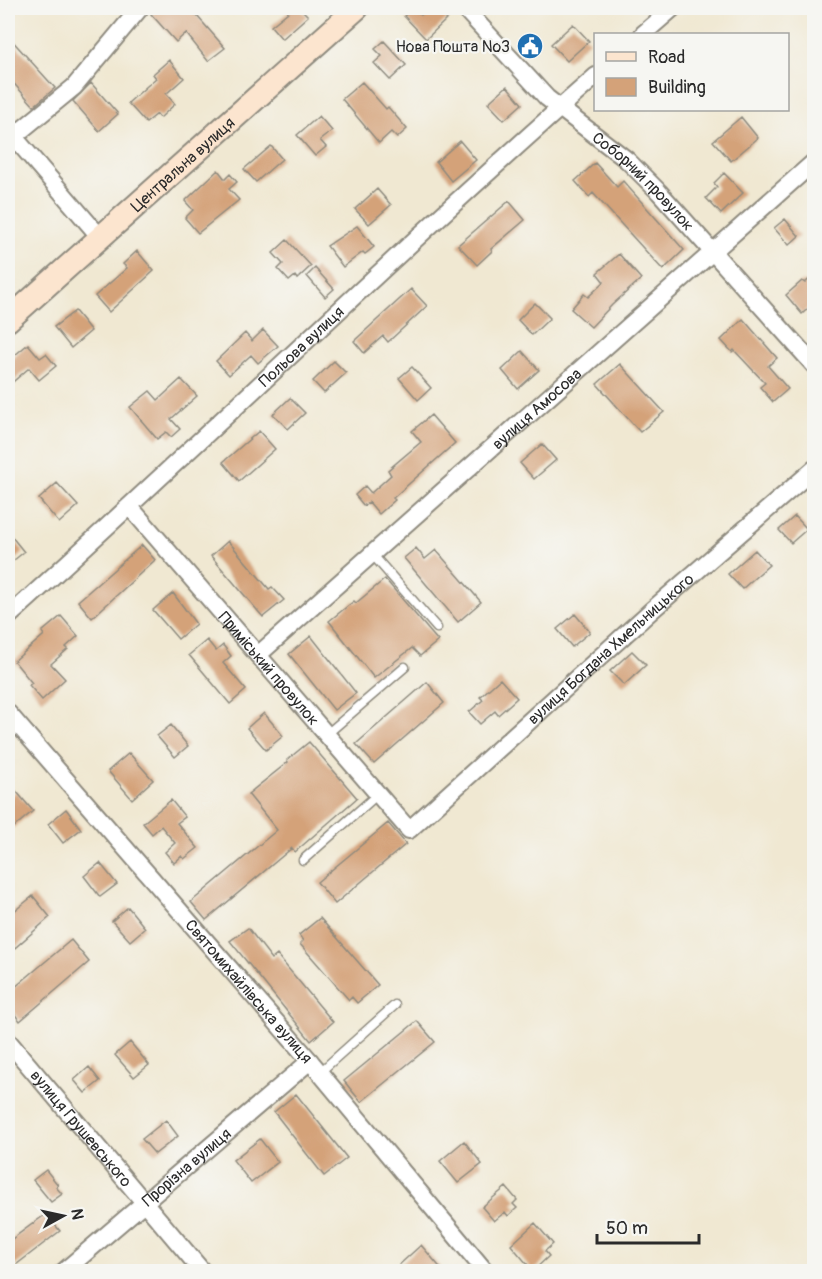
<svg xmlns="http://www.w3.org/2000/svg" width="822" height="1279" viewBox="0 0 822 1279" font-family="Pangolin,sans-serif">
	<style>
		.building { fill: #d4a279 }
		.lines { fill: none; stroke-linecap: round; stroke-linejoin: round }
		.lane-casing { stroke: #8e8a7e; stroke-width: 11 }
		.street-casing { stroke: #8e8a7e; stroke-width: 20 }
		.secondary-casing { stroke: #8e8a7e; stroke-width: 26 }
		.lane { stroke: #fff; stroke-width: 8 }
		.street { stroke: #fff; stroke-width: 16 }
		.secondary { stroke: #fce5cf; stroke-width: 22 }
		.labels { text-anchor: middle; stroke-width: 4.5; stroke-linejoin: round; paint-order: stroke }
		.poi-label { font-size: 16px; fill: #2b2b2b; stroke: #f6f6f2; text-anchor: end }
		.street-label { font-size: 16px; fill: #2b2b2b; stroke: #f6f6f2 }
	</style>
	<rect width="100%" height="100%" fill="#f6f6f2"/>
	<filter id="ink" filterUnits="userSpaceOnUse"><feTurbulence type="fractalNoise" baseFrequency=".0167" numOctaves="2"/><feDisplacementMap in="SourceGraphic" scale="12" xChannelSelector="R" yChannelSelector="G"/><feConvolveMatrix kernelMatrix="1 2 1 2 8 2 1 2 1" color-interpolation-filters="sRGB"/></filter>
	<filter id="wash" filterUnits="userSpaceOnUse"><feTurbulence type="fractalNoise" baseFrequency=".008" numOctaves="4" result="noise"/><feDisplacementMap in="SourceGraphic" scale="24" xChannelSelector="R" yChannelSelector="G"/><feGaussianBlur stdDeviation="1.35" result="paint"/><feColorMatrix in="noise" values="0 0 0 0 0 0 0 0 0 0 0 0 0 0 0 0 0 1.4 0 .05"/><feComposite in="paint" operator="in"/></filter>
	<g filter="url(#wash)">
		<rect width="100%" height="100%" fill="#f0e8d2"/>
		<g id="blocks">
			<path class="building" d="M159 8H190L225 48 208 61 186 33 176 42 151 14Z
				M293 8H300L308 16 282 39 271 26Z
				M413 8 421 15 429 8H438L448 18 426 39 404 16Z
				M573 24 589 41 567 61 551 44Z
				M8 36 55 88 34 106 8 77Z
				M384 41 406 65 390 80 374 63 382 56 375 49Z
				M169 60 184 78 166 94 175 104 160 118 157 114 146 123 128 103 156 78 153 74Z
				M362 82 386 109 388 107 407 129 397 138 391 132 379 143 342 99Z
				M91 83 118 114 99 131 73 101Z
				M507 86 522 104 504 120 488 103Z
				M319 116 332 131 320 140 326 147 315 156 297 135Z
				M741 117 758 138 731 161 713 141Z
				M460 141 476 160 451 181 436 162Z
				M271 146 282 159 256 182 244 169Z
				M595 163 617 187 623 181 684 250 663 270 593 193 589 197 575 181Z
				M218 170 225 179 230 174 237 182 229 189 239 200 198 233 185 218 193 210 185 201Z
				M724 173 743 193 721 214 706 198 717 187 714 183Z
				M377 189 391 205 369 224 355 209Z
				M509 201 525 220 491 249 492 251 477 265 458 245Z
				M785 219 799 236 789 245 774 228Z
				M357 226 374 247 365 254 363 252 343 267 327 246Z
				M287 240 311 266 297 279 295 276 289 281 278 269 283 264 273 253Z
				M137 251 154 271 109 312 95 296 127 268 123 264Z
				M619 254 641 279 612 305 591 327 571 309 584 294 588 297 604 282 597 273Z
				M315 268 334 289 325 297 307 276Z
				M814 275V303L802 314 786 295 802 281 805 283Z
				M411 289 427 306 388 342 383 336 364 353 354 341Z
				M535 303 550 318 532 335 518 320Z
				M75 311 91 331 71 348 54 327Z
				M743 319 777 358 768 366 788 389 773 402 760 387 765 383 734 350 732 352 721 340Z
				M263 330 278 346 258 363 251 355 229 375 216 361 245 333 252 341Z
				M28 344 40 358 46 354 56 366 39 380 29 368 8 386V361Z
				M522 351 539 370 518 389 502 370Z
				M334 361 346 373 324 393 313 381Z
				M620 364 664 412 640 432 597 384Z
				M412 367 431 388 418 400 399 378Z
				M181 379 197 396 171 419 180 429 171 437 166 432 157 439 130 407 150 391 158 400Z
				M290 398 305 413 288 429 273 414Z
				M431 415 455 443 393 498 395 500 379 514 369 502 364 506 355 495 365 486 371 493 391 475 388 470 421 442 412 431Z
				M259 431 275 449 239 481 223 462Z
				M542 444 556 460 534 479 520 463Z
				M57 483 78 506 59 523 39 499Z
				M795 516 807 529 791 543 779 530Z
				M8 532 24 552 8 565Z
				M228 541 269 589 272 587 284 600 263 617 211 556Z
				M142 545 155 560 92 618 78 601Z
				M416 548 425 559 436 550 481 602 458 622 404 558Z
				M755 550 769 565 742 589 728 574Z
				M385 579 438 641 420 656 412 648 374 678 329 621 354 601 356 603Z
				M173 593 196 624 178 639 153 610Z
				M575 614 590 632 572 647 557 629Z
				M61 616 78 636 66 647 68 649 51 664 65 679 42 700 29 685 32 683 14 661 44 635 42 632Z
				M311 636 356 693 334 710 289 654Z
				M207 640 216 651 223 645 231 656 223 663 246 690 230 704 189 655Z
				M632 651 646 665 624 685 610 671Z
				M500 679 517 698 498 715 495 711 480 724 469 712 483 700 480 697Z
				M427 682 444 703 374 764 356 744Z
				M264 713 283 736 266 750 247 728Z
				M171 725 188 746 175 757 157 736Z
				M309 742 357 798 295 852 292 848 206 920 191 902 277 830 248 794 288 762 287 760Z
				M129 753 153 780 132 799 108 771Z
				M16 791 33 811 13 828 8 821V799Z
				M171 800 185 817 177 823 198 848 184 859 182 856 174 863 165 852 175 843 161 826 152 834 143 823Z
				M66 809 81 829 63 843 48 824Z
				M388 823 406 844 335 904 317 882Z
				M100 863 117 884 100 897 84 876Z
				M33 896 50 917 8 954V916Z
				M128 907 145 928 130 941 112 921Z
				M320 918 378 985 357 1003 352 997 349 1000 300 944 303 941 299 935Z
				M248 928 272 959 277 955 333 1022 311 1041 230 941Z
				M71 940 89 962 20 1021 8 1006V993Z
				M417 1021 435 1042 361 1102 344 1081Z
				M130 1042 149 1065 134 1077 115 1055Z
				M89 1067 100 1081 85 1093 74 1080Z
				M296 1094 347 1158 324 1176 274 1112Z
				M166 1120 178 1136 155 1154 142 1139Z
				M260 1139 278 1162 251 1183 233 1160Z
				M464 1141 482 1164 458 1183 440 1161Z
				M46 1170 58 1185 56 1187 62 1194 51 1202 33 1180Z
				M506 1187 517 1200 513 1204 517 1208 508 1216 505 1212 494 1221 482 1207Z
				M46 1214 60 1231 8 1271V1242Z
				M535 1223 553 1244 545 1251 549 1256 533 1271 511 1245Z
				M421 1245 444 1272H405L399 1265Z"/>
		</g>
	</g>
	<g filter="url(#ink)">
		<use href="#blocks" fill-opacity="0" stroke="#8e8a7e" stroke-width="1.5"/>
		<g class="lines">
			<defs>
				<path id="lane" d="M372 554 437 628
					M327 734 405 667
					M303 860 378 794
					M319 1073 395 1005"/>
				<g id="street">
					<path id="s1" d="M464 8 547 98 627 160 659 192 814 365"/>
					<path d="M643 34 673 8"/>
					<path d="M8 130 100 237"/>
					<path d="M13 137 74 87 140 8"/>
					<path id="s2" d="M130 507 409 830 652 610 814 469"/>
					<path id="s3" d="M8 617C206 439 396 252 596 76"/>
					<path id="s4" d="M258 655 814 162"/>
					<path id="s5" d="M8 713 310 1061 486 1272"/>
					<path id="s6" d="M8 1041 203 1272"/>
					<path id="s7" d="M63 1272 310 1061"/>
				</g>
				<g id="secondary">
					<path id="s8" d="M8 320 357 8"/>
				</g>
			</defs>
			<use href="#lane" class="lane-casing"/>
			<use href="#street" class="street-casing"/>
			<use href="#secondary" class="secondary-casing"/>
			<use href="#lane" class="lane"/>
			<use href="#street" class="street"/>
			<use href="#secondary" class="secondary"/>
		</g>
	</g>
	<defs>
		<symbol id="civic-disc" viewBox="-11 -11 22 22"><circle r="9.5" fill="#1f6fb2" stroke="#f6f6f2"/><path d="M-.6-6.5H3V-4.5H.6V-3L4-1V1h2V6H-6V1h2V-1L-.6-3ZM-1.2 2.5V6h2.4V2.5Z" fill="#fff"/></symbol>
	</defs>
	<g fill-rule="evenodd">
		<use href="#civic-disc" x="515" y="31" width="30" height="30"/>
	</g>
	<g class="labels">
		<g class="poi-label">
			<text x="510" y="52">Нова Пошта №3</text>
		</g>
		<g class="street-label">
			<text dy="6" stroke="none"><textPath href="#s8" startOffset="234">Центральна вулиця</textPath></text>
			<text dy="6" stroke="none"><textPath href="#s1" startOffset="250">Соборний провулок</textPath></text>
			<text dy="6" stroke="none"><textPath href="#s3" startOffset="399">Польова вулиця</textPath></text>
			<text dy="6" stroke="none"><textPath href="#s4" startOffset="372">вулиця Амосова</textPath></text>
			<text dy="6" stroke="none"><textPath href="#s2" startOffset="698">вулиця Богдана Хмельницького</textPath></text>
			<text dy="6" stroke="none"><textPath href="#s2" startOffset="213">Приміський провулок</textPath></text>
			<text dy="6" stroke="none"><textPath href="#s5" startOffset="368">Святомихайлівська вулиця</textPath></text>
			<text dy="6" stroke="none"><textPath href="#s6" startOffset="114">вулиця Грушевського</textPath></text>
			<text dy="6" stroke="none"><textPath href="#s7" startOffset="162">Прорізна вулиця</textPath></text>
		</g>
	</g>
	<rect width="822" height="1279" fill="none" stroke="#f6f6f2" stroke-width="30"/>
	<rect x="594" y="33" width="195" height="78" fill="#f6f6f2" stroke="#a5a5a2" stroke-width="1.5"/>
	<rect x="606" y="52" width="30" height="9" fill="#fce5cf" stroke="#a5a5a2" stroke-width="1.5"/>
	<text x="648" y="63" font-size="18" fill="#2b2b2b">Road</text>
	<rect x="606" y="78" width="30" height="18" fill="#d4a279" stroke="#a5a5a2" stroke-width="1.5"/>
	<text x="648" y="93" font-size="18" fill="#2b2b2b">Building</text>
	<g transform="translate(63 1216) rotate(82)" stroke="#f6f6f2" stroke-width="4.5" paint-order="stroke">
	<path d="M0-4.5L10 22L0 15L-10 22Z" fill="#2b2b2b"/>
	<text y="-9" font-size="16" font-weight="bold" text-anchor="middle" fill="#2b2b2b">N</text>
	</g>
	<path d="M597 1234v9h102v-9" fill="none" stroke="#2b2b2b" stroke-width="3"/>
	<text x="606" y="1234" font-size="18" fill="#2b2b2b" stroke="#f6f6f2" stroke-width="4.5" paint-order="stroke">50 m</text>
</svg>
